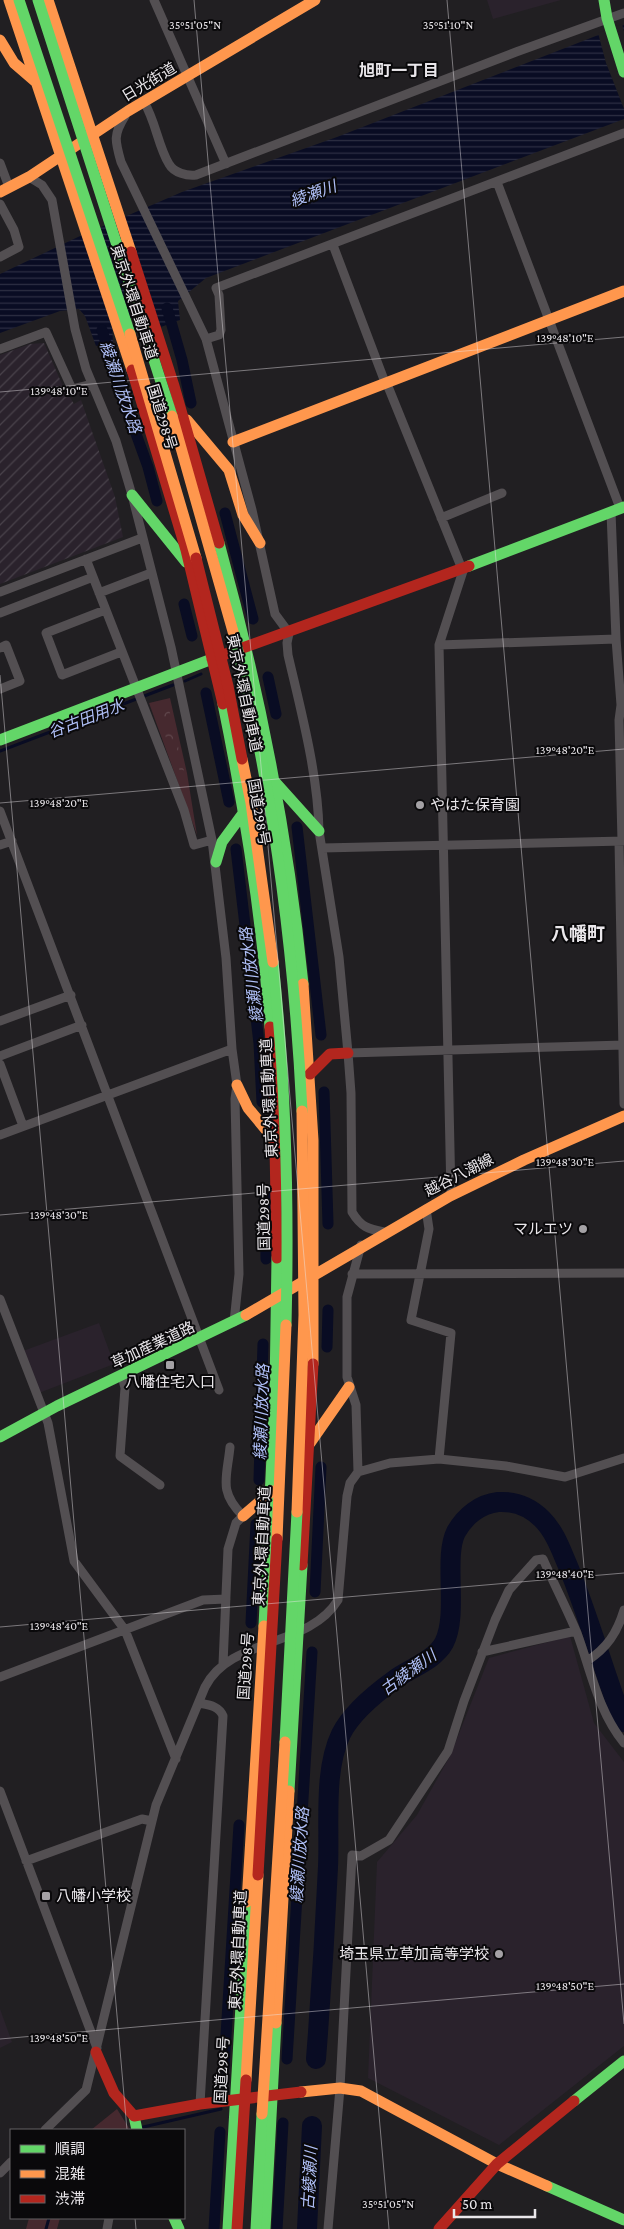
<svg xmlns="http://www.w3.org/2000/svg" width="624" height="2229" viewBox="0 0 624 2229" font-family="'Crimson Pro','Noto Sans JP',serif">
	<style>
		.built { fill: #2a222c }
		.industrial { fill: url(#industrial-furrows) }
		.green { fill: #46292f }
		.forest { fill: url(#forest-crowns) }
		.water { fill: url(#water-rules) }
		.pier { fill: #211f22 }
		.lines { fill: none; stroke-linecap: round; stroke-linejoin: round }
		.stream { stroke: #090c23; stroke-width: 3 }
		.canal { stroke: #090c23; stroke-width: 11 }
		.river { stroke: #090c23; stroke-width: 20 }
		.street { stroke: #534f52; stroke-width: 9 }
		.fast { stroke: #63d668; stroke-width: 11 }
		.slow { stroke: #ff974d; stroke-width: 11 }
		.jam { stroke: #b3261e; stroke-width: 11 }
		.fast-bridge { stroke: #63d668; stroke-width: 11 }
		.slow-bridge { stroke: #ff974d; stroke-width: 11 }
		.jam-bridge { stroke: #b3261e; stroke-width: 11 }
		.ticks { fill: none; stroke: #eae7eb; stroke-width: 1; stroke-opacity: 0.45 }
		.poi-dot { fill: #a4a1a5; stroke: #0a090b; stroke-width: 2 }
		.labels { text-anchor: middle; stroke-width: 4; stroke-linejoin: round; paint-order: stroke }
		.street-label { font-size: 15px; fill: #eae7eb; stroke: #0a090b }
		.poi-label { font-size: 15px; fill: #eae7eb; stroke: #0a090b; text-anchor: start }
		.neighbourhood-label { font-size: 16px; font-weight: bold; fill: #eae7eb; stroke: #0a090b }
		.water-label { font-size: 16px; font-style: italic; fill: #afbff7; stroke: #0a090b }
		.quarter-label { font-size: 18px; font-weight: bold; fill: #eae7eb; stroke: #0a090b }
		.ticks-label { font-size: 12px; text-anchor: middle; fill: #eae7eb; stroke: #0a090b; stroke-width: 4; stroke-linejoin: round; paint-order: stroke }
	</style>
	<defs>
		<pattern id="industrial-furrows" width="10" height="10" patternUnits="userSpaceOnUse" patternTransform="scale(1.25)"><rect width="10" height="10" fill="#2a222c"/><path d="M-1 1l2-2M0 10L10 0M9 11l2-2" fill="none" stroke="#49424b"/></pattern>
		<pattern id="forest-crowns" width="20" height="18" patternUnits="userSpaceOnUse" patternTransform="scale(1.25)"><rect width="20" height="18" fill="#46292f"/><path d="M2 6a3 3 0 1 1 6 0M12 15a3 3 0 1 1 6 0" fill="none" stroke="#61484d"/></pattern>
		<pattern id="water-rules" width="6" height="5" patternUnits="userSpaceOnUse" patternTransform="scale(1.25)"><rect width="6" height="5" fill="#090c23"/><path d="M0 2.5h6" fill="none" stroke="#2d2f43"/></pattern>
	</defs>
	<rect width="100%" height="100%" fill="#211f22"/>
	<path class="built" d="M487 0H561L493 19Z
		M99 1323 114 1364 39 1393 23 1351Z
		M570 1636 594 1723 624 1762V2046L499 2145 368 2078 377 1862 417 1815 450 1756 489 1658Z
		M0 2009 12 2042 0 2048Z"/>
	<path class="industrial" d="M44 343 62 384 74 404 81 400 115 497 123 537 0 584V355L30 344Z"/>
	<path class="green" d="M170 698 187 773 197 835 149 703Z
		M117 2109 129 2128 126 2130H91Z
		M29 2218H60L57 2229H26Z"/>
	<path class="forest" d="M168 705 184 771H180L157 716 156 709Z"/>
	<path class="water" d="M624 25V119L206 278 178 301 180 320 161 327 153 311 112 324 113 343 96 346 85 316 79 309 60 311 0 333V274L78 237 182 192 337 137Z"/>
	<path class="pier" d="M622 24 624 31V109L606 63 598 33Z"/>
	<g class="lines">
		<path class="stream" d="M185 681 201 674
			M0 751 173 685
			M139 2128 221 2109
			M46 2229 49 2218"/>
		<path class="canal" d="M167 308 182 360 191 403
			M102 330 118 384 148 467 157 501
			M225 513 253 619
			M184 604 192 636
			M268 677 276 714
			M206 693 229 802
			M297 827 321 1035
			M236 849 259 1043 262 1102
			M324 1092 328 1224
			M265 1194 266 1259
			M327 1347 328 1310
			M259 1480 263 1344
			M315 1592 321 1467
			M251 1623 256 1524
			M287 2059 312 1652
			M224 2068 239 1825
			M214 2229 220 2132
			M277 2229 283 2123"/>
		<path class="river" d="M316 2059C321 1995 325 1931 328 1867 330 1826 323 1771 341 1734 351 1714 376 1693 394 1680 410 1668 434 1661 444 1643 459 1614 443 1558 456 1532 465 1516 480 1504 498 1502 515 1501 530 1507 542 1519 555 1532 561 1550 568 1566 588 1615 602 1665 620 1714L624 1722
			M307 2229 312 2126"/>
		<path class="street" d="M154 0 226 164
			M144 102C156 122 158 146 169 164 174 173 187 176 196 175L516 52 624 13
			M125 116C113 135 115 141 121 162L206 339 252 510 275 614 289 633 287 643 288 655C301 711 318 774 319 831L339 957 348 1053 351 1093 352 1212C361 1227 368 1229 384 1232
			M0 163 9 187
			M29 177 42 185 52 200 75 329 86 369 116 441 132 495 171 647 212 840 226 958 232 1049 237 1085 235 1099 239 1274 234 1322
			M497 182 620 508
			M0 204 14 230 19 247 0 257
			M333 245 386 385
			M206 339 219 335 221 330 219 295 216 288 624 133
			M0 349 46 332 72 389 92 384
			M387 384 462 569
			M611 512 616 639 621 705 619 720 622 841
			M441 518 502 493
			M86 559 184 810 194 845 212 840
			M0 592 142 538
			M99 593 151 573
			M105 610 46 633 62 675 121 652
			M0 613 93 577
			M439 645 616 639
			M0 648 6 645 20 681 0 689
			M0 811 219 1390
			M619 841 624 1104
			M0 845 12 841
			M322 848 624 841
			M0 1021 71 995
			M348 1053 624 1045
			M0 1056 82 1025
			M0 1064 23 1126
			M0 1135 232 1049
			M451 1195 439 645 464 568
			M426 1209 429 1229 411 1320 451 1333 439 1459
			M352 1274 624 1273
			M0 1299 48 1423 74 1561 125 1630 176 1759
			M122 1376 125 1388 120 1456 160 1485
			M358 1472 356 1405 347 1377V1297L361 1245
			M482 1652 576 1631
			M587 1661C607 1648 617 1633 624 1610
			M223 1664 228 1549 236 1523 243 1516C218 1491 227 1478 230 1447
			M0 1677 203 1600 226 1599
			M199 1703C209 1705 219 1706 223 1716L200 2104
			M0 1791 97 2048
			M26 1861 142 1819 152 1821
			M45 2130 86 2090 156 1805 205 1687C230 1637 309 1648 338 1600L347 1496 350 1483 358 1472 390 1463 439 1459 506 1466 565 1477 624 1458
			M0 2173 11 2162
			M107 2229 109 2218
			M328 2229 340 2088 352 1855 361 1856 389 1840 448 1751 464 1701 495 1620 509 1590 536 1560 543 1559C554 1584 567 1609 577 1633 591 1671 598 1711 624 1743"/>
		<path class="fast" d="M604 0 607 18 624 72
			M132 495 186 562
			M219 543C259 688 288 834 303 984
			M469 566 624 507
			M223 704C245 811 262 918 270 1027
			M0 740 212 659
			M275 782 319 831
			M216 862 222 842 244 812
			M0 1437 57 1406 246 1315
			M264 1626 275 1392 277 1258
			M289 1791 302 1565
			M574 2101 624 2061
			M134 2116 137 2130
			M547 2186 624 2220
			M174 2218 179 2229
			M228 2229 247 1902
			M265 2229 276 2023"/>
		<path class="slow" d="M9 0 132 370
			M48 0 131 252
			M0 40 14 63 36 82
			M0 192 29 177 128 111 315 0
			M187 420 229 470 243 515 260 543
			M233 442 624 291
			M303 984 313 1140V1364
			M237 1085 248 1108 272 1137 276 1147
			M246 1315 450 1196 524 1160 624 1116
			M310 1443 349 1387
			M243 1516 272 1491
			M247 1902 264 1626
			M276 2023 289 1791
			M301 2092 340 2088 361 2091 497 2164 547 2186"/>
		<path class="jam" d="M131 252 174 386 219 543
			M132 370 186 550 223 704
			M212 659 469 566
			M270 1027 274 1089 277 1258
			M310 1074 330 1054 348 1053
			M302 1565 313 1364
			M96 2052 114 2093 134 2116 200 2104 301 2092
			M439 2229 497 2164 574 2101"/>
		<path class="fast-bridge" d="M19 0 130 334
			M38 0 172 416
			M234 635C274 792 294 950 302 1111
			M273 962C286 1082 289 1204 286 1325
			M285 1742 297 1512
			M256 2229 262 2114"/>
		<path class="slow-bridge" d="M130 334 196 558
			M172 416 234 635
			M242 759 251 803 273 962
			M297 1512 304 1315 302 1111
			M277 1539 286 1325
			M246 2080 258 1875
			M262 2114 285 1742"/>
		<path class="jam-bridge" d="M196 558 228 686 242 759
			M258 1875 277 1539
			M237 2229 246 2080"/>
	</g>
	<path class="ticks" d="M194 0 389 2229M447 0 624 2024M0 392 624 337M0 675 127 2130M0 803 624 749M0 1215 624 1161M0 1627 624 1573M0 2039 624 1984M135 2218 136 2229"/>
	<g class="poi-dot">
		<circle cx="420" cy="805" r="5"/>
		<circle cx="583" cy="1229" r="5"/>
		<rect x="165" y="1360" width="10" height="10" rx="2.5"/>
		<rect x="41" y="1891" width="10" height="10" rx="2.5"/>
		<circle cx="499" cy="1954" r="5"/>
	</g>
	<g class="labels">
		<g class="street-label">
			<text transform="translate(149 82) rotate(-31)" y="5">日光街道</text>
			<text transform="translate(134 302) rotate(72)" y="5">東京外環自動車道</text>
			<text transform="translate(162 417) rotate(73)" y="5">国道298号</text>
			<text transform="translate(244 693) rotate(78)" y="5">東京外環自動車道</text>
			<text transform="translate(259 812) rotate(80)" y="5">国道298号</text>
			<text transform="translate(269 1098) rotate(-93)" y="5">東京外環自動車道</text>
			<text transform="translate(459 1175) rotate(-27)" y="5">越谷八潮線</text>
			<text transform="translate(264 1217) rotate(-91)" y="5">国道298号</text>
			<text transform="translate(153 1345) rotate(-25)" y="5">草加産業道路</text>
			<text transform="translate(262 1546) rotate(-87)" y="5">東京外環自動車道</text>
			<text transform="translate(246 1666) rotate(-86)" y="5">国道298号</text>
			<text transform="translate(238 1950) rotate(-87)" y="5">東京外環自動車道</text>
			<text transform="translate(222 2070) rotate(-87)" y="5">国道298号</text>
		</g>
		<g class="poi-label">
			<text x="430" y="810">やはた保育園</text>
			<text x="573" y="1234" text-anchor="end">マルエツ</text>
			<text x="170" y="1387" text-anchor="middle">八幡住宅入口</text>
			<text x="56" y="1901">八幡小学校</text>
			<text x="489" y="1959" text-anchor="end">埼玉県立草加高等学校</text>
		</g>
		<g class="neighbourhood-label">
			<text x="399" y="76">旭町一丁目</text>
		</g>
		<g class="water-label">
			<text transform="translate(313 193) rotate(-20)" y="6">綾瀬川</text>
			<text transform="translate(121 387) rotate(71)" y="6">綾瀬川放水路</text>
			<text transform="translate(86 718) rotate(-21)" y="6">谷古田用水</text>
			<text transform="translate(251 975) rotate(-97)" y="6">綾瀬川放水路</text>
			<text transform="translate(261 1412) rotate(-88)" y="6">綾瀬川放水路</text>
			<text transform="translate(408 1672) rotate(-36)" y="6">古綾瀬川</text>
			<text transform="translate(299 1855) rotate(-86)" y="6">綾瀬川放水路</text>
			<text transform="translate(309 2178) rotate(-87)" y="6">古綾瀬川</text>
		</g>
		<g class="quarter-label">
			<text x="578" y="940">八幡町</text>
		</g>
	</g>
	<g class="ticks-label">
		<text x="195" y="29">35°51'05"N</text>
		<text x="448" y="29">35°51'10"N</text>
		<text x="565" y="342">139°48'10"E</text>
		<text x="59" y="395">139°48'10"E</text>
		<text x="565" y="754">139°48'20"E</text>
		<text x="59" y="807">139°48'20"E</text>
		<text x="565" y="1166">139°48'30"E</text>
		<text x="59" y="1219">139°48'30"E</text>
		<text x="565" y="1578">139°48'40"E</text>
		<text x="59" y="1630">139°48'40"E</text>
		<text x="565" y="1990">139°48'50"E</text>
		<text x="59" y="2042">139°48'50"E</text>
		<text x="388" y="2208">35°51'05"N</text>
	</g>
	<rect x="10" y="2129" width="175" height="90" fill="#0a090b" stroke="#646265"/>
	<rect x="20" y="2145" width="25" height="8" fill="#63d668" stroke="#646265"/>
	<text x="55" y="2154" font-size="15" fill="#eae7eb">順調</text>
	<rect x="20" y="2170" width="25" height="8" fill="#ff974d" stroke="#646265"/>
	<text x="55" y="2179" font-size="15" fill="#eae7eb">混雑</text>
	<rect x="20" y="2195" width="25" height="8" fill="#b3261e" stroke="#646265"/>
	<text x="55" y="2204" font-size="15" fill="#eae7eb">渋滞</text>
	<path d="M454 2209v8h81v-8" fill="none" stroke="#eae7eb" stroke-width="2.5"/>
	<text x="462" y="2209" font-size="15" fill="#eae7eb" stroke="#0a090b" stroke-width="4" paint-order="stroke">50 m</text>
</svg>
